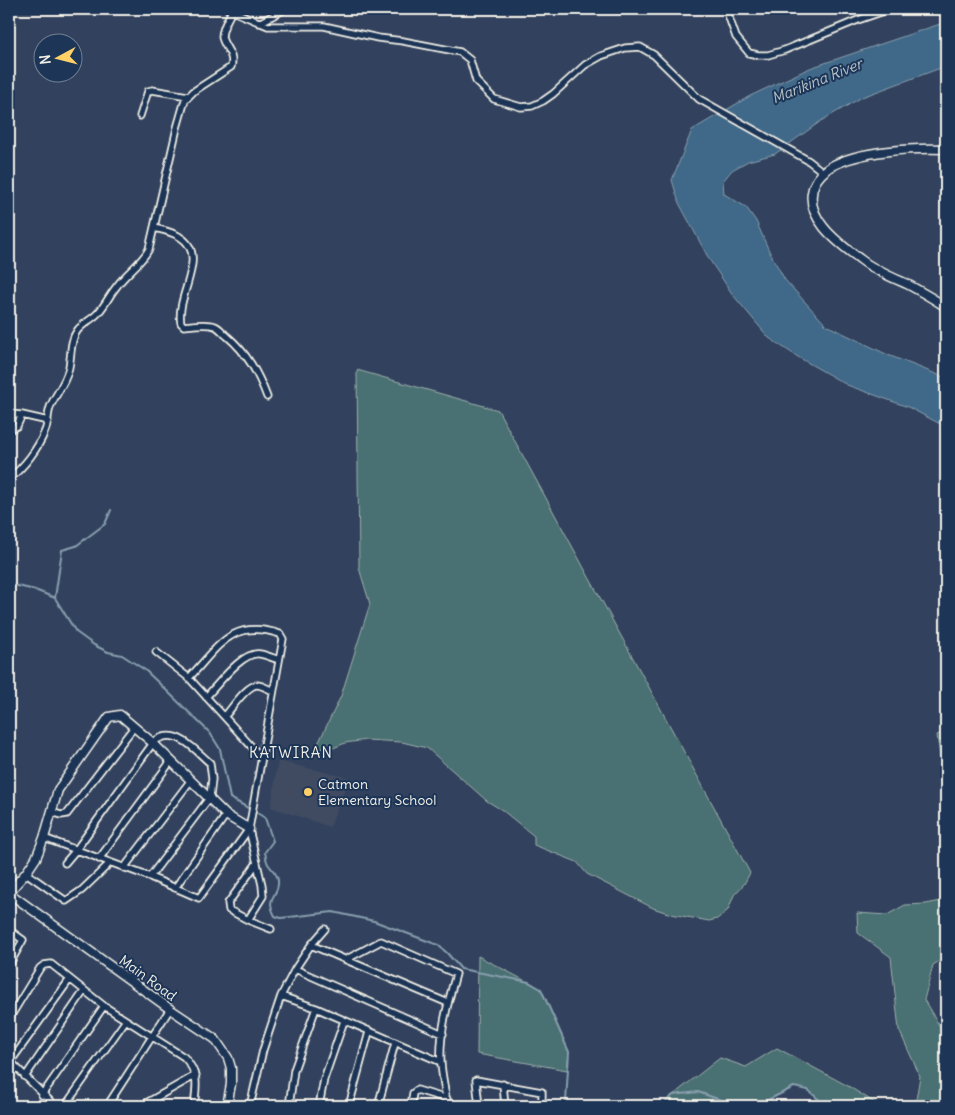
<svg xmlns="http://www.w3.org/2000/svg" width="955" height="1115" viewBox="0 0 955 1115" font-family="Delius,sans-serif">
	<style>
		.built { fill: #414c62 }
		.green { fill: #4a7072; stroke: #9fb0ad }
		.water { fill: #406888; stroke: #889fae }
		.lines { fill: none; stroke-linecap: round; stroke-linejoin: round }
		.stream { stroke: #889fae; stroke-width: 2 }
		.street-casing { stroke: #f4f1e8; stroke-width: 9 }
		.secondary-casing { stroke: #f4f1e8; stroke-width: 11 }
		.street { stroke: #1d3557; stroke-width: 5.5 }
		.secondary { stroke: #1d3557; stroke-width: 8 }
		.poi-dot { fill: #ffd166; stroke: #1d3557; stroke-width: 2 }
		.labels { text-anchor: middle; stroke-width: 4; stroke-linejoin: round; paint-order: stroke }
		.poi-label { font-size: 14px; fill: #f4f1e8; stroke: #1d3557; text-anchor: start }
		.street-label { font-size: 14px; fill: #f4f1e8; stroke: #1d3557 }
		.water-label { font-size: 15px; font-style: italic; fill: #b5c1c6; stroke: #1d3557 }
		.neighbourhood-label { font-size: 15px; letter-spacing: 1px; fill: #f4f1e8; stroke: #1d3557 }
	</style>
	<rect width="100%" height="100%" fill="#32425e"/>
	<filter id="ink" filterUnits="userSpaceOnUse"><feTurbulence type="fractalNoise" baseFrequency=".02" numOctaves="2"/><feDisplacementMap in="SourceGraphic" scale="10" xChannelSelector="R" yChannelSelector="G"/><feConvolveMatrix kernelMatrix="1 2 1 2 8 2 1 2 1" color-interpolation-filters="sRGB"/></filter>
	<g filter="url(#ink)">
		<path class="built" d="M278 761 349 778 330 827 271 807Z"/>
		<path class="green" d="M357 370 498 410 750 873 744 884 734 895 728 910 717 919 709 921 671 914 653 908 587 874 577 862 534 845V836L502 810 487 801 427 748 402 742 366 740 345 743 331 749 316 748 341 696 370 604 359 568Z
			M946 731V798L937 735Z
			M946 900V957L933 965 924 1000 946 1037V1106H915L920 1076 899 1030 891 957 858 933 857 913 887 915 905 905 926 904Z
			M478 956 541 989 569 1052 567 1070 477 1054Z
			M777 1048 848 1086 880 1106H826L808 1090 794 1087 769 1099 773 1100 765 1106H663L673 1095 720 1058 746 1067Z"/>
		<path class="water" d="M946 22V66L862 97 821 121 775 154 748 161 732 170 723 181 724 194 746 207 756 221 770 253 785 280 826 325 888 355 946 378V427L908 407 847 385 798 357 769 338 733 295 709 259 679 203 672 180 692 130 750 96 810 68Z"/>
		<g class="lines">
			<path class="stream" d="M9 584 35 590 55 598 76 632 94 645 108 652 122 655 145 670 166 690 210 733 220 749 230 798 250 809
				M55 598 62 550 76 546 105 524 111 510
				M254 811 265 818 273 841 265 852C266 856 266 861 268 864 272 870 277 873 278 880 280 897 264 895 275 916L281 918 333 912 374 921 438 945 447 953 461 969 529 982 541 989 569 1052 566 1102 564 1106
				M662 1106 673 1095 698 1092 729 1103 768 1100 794 1087 808 1090 826 1106"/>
			<defs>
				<path id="street" d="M228 9 268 26H324L378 38 403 41 460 52 470 60 476 81 494 99 521 107 532 106 543 101 553 94 585 65 601 56 625 48 640 47 654 55 699 99 809 161 823 172
					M726 9 736 37 749 53 758 55H768L785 50 858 20 890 9
					M259 23 285 9
					M140 116 148 91 152 90 188 96
					M154 228C162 230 173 232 180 237 210 255 175 296 181 323L184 326C194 325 206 323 215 326 220 328 223 333 227 336 247 353 258 373 267 397
					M9 414 22 415 48 421
					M9 430 17 426 22 415
					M9 479C24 467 38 449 45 431 49 422 47 413 51 405 56 394 65 383 68 371 72 358 69 342 77 331 82 324 91 320 97 314 105 306 110 294 117 286 127 272 141 264 149 249L177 128 185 100 194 91 231 67C235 54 224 48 222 37 222 28 228 18 232 11
					M156 652 189 678 261 757
					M189 678C219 646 232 618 280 634L283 639 249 829 262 885 263 896 248 920
					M206 697C218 685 242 651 260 654 266 655 273 658 279 660
					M225 716C232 708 247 685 257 685 262 685 268 689 273 691
					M52 812 61 815 67 814 134 727
					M44 838 150 877 199 898 249 829
					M99 859 171 761
					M65 863 76 850 153 743C155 741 159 738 163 737 181 732 197 752 210 763L212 779 210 797 150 877
					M257 863 228 903 229 910 248 920 271 929
					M124 868 191 780
					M26 873 66 901 82 890 110 863
					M175 888 226 815
					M9 930 23 940 9 965
					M311 945 448 1003
					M347 959 381 941 456 974C448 1002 439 1034 441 1063 442 1078 446 1092 447 1106
					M295 969 443 1034
					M281 996 316 1008 441 1062
					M9 1019 40 968 44 965 51 964 104 1006 184 1057C199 1073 197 1085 194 1106
					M9 1060 55 1106
					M11 1061 70 979
					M25 1077 84 991
					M503 1084 505 1106
					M42 1095 104 1006
					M65 1106 126 1020
					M107 1106 170 1009
					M141 1106 196 1075
					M250 1106 263 1050 281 996 295 969 311 945 325 929
					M289 1106 294 1070 316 1008
					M319 1106 324 1079 344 1021
					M349 1106 369 1032
					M378 1106 395 1043
					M411 1106 413 1093 417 1090 447 1099
					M479 1106 476 1080 542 1092V1106"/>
				<path id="secondary" d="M946 149C913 148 860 150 830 167 824 171 819 176 815 183 800 215 838 243 860 259 874 270 891 277 907 284 920 291 934 299 946 307
					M9 892 26 873 36 858 44 838 58 790 109 717 120 715 153 743 226 815 249 829
					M9 893 170 1009 215 1039 228 1058 231 1068V1084L227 1106"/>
			</defs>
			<use href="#street" class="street-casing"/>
			<use href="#secondary" class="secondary-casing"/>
			<use href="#street" class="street"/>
			<use href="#secondary" class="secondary"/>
		</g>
	</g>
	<circle class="poi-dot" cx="308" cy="792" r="5"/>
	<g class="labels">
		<g class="poi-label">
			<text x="318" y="789">Catmon<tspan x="318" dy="16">Elementary School</tspan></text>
		</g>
		<g class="street-label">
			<text transform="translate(148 978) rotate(36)" y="5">Main Road</text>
		</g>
		<g class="water-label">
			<text transform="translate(817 81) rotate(-22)" y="5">Marikina River</text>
		</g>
		<g class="neighbourhood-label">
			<text x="291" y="758">KATWIRAN</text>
		</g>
	</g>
	<rect width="955" height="1115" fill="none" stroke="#1d3557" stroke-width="30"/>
	<rect x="15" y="15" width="925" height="1085" fill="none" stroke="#f4f1e8" stroke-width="2" filter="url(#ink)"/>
	<g transform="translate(58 58) rotate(263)"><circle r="24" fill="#1d3557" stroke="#738091"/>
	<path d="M0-4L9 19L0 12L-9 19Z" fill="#ffd166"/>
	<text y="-8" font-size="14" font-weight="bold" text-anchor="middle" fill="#f4f1e8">N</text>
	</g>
</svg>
